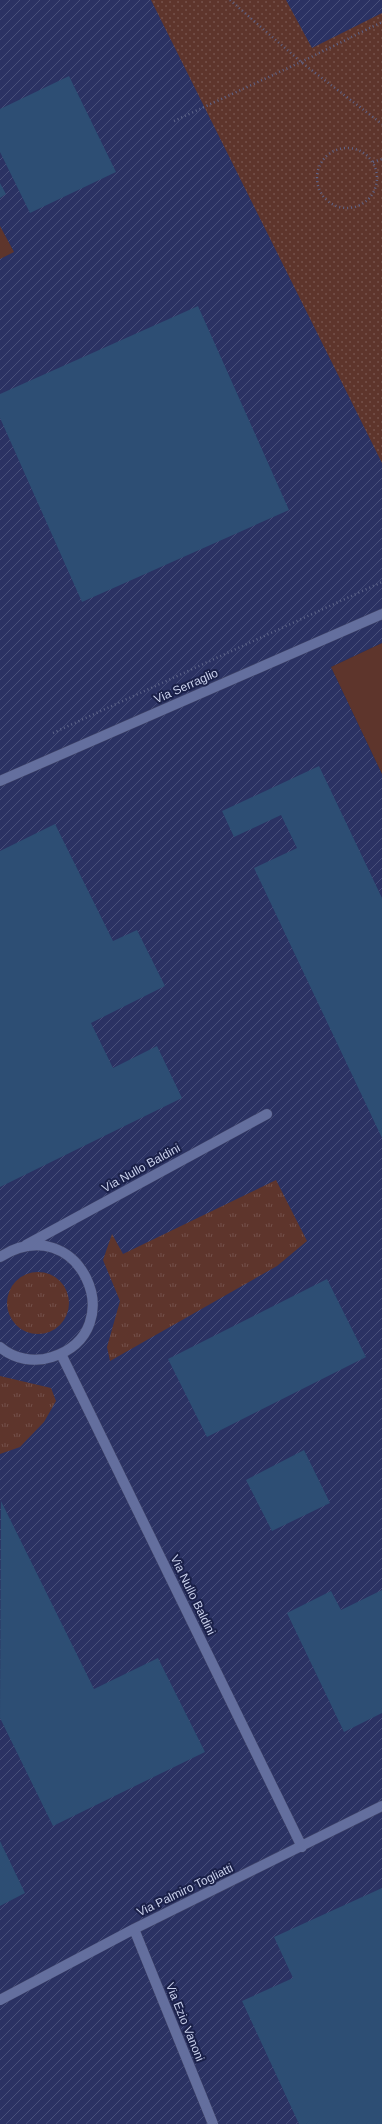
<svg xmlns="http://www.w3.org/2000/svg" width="382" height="2124" viewBox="0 0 382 2124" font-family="Helvetica,sans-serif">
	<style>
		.industrial { fill: url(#industrial-furrows) }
		.grass { fill: url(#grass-tufts) }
		.park { fill: url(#park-dots) }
		.pitch { fill: #5e352c }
		.building { fill: #2d4e74 }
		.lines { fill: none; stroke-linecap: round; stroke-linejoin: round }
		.minor-casing { stroke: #3f4367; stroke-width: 11 }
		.path { stroke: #5e658a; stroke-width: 2.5; stroke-dasharray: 1 3; stroke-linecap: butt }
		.minor { stroke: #646f9e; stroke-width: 10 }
		.labels { text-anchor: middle; stroke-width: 4; stroke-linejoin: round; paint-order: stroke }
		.street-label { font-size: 12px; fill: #cad1ec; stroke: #1a2049 }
	</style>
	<defs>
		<pattern id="industrial-furrows" width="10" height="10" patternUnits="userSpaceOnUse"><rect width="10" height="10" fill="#2b3263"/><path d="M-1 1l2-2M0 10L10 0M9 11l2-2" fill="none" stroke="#484f7a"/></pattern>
		<pattern id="grass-tufts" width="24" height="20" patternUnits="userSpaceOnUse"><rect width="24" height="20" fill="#5e352c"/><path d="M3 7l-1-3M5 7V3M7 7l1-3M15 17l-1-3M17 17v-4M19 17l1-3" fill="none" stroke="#74514b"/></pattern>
		<pattern id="park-dots" width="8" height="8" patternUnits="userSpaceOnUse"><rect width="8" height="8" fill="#5e352c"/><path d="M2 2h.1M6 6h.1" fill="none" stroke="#74514b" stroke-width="1.8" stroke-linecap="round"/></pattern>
	</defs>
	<rect width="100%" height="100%" fill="#232a54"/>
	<path class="industrial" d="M0 0H382V643L331 667 382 774V2124H0Z"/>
	<path class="grass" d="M276 1180 307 1241 277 1266 110 1361 107 1347 120 1301 103 1260 112 1234 123 1254Z
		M7 1303a31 31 0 1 1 62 0a31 31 0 1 1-62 0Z
		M0 1376 51 1388 56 1401 44 1422 20 1447 0 1454Z"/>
	<path class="park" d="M151 0H286L312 48 382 13V463Z"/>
	<path class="pitch" d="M0 226 14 252 0 259Z
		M382 643V774L331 667Z"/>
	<path class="building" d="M69 76 116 172 30 213 0 152V109Z
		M0 183 6 194 0 198Z
		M198 306 289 510 82 602 0 418V394Z
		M319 766 382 898V1138L254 868 297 848 281 815 234 837 222 811Z
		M55 824 113 941 137 930 165 986 91 1023 113 1068 157 1046 182 1098 0 1187V851Z
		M327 1279 366 1357 207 1437 168 1359Z
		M304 1450 330 1503 272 1531 246 1480Z
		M1 1501 94 1689 158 1658 205 1752 53 1826 0 1718Z
		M382 1590V1713L344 1732 287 1613 331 1591 341 1610Z
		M0 1841 25 1893 0 1906Z
		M382 1888V2124H299L242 2001 293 1978 274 1937Z"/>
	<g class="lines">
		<defs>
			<path id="minor" d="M0 781 382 614
				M26 1245 267 1114
				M0 1257C79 1207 134 1331 52 1357 34 1363 14 1359 0 1347
				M61 1354 302 1847
				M134 1929 213 2124
				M0 2000 134 1929 382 1806"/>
		</defs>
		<use href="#minor" class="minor-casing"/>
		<path class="path" d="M230 0 301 62 382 124
			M174 121 301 62 382 22
			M317 178a30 30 0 1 1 60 0a30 30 0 1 1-60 0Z
			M373 162 382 159
			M53 733 382 582"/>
		<use href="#minor" class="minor"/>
	</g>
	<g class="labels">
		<g class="street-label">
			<text transform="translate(186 686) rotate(-24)" y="4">Via Serraglio</text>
			<text transform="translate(141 1168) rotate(-29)" y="4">Via Nullo Baldini</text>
			<text transform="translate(193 1595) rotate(64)" y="4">Via Nullo Baldini</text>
			<text transform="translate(185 1890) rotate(-26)" y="4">Via Palmiro Togliatti</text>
			<text transform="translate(185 2022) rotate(68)" y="4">Via Ezio Vanoni</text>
		</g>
	</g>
</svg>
